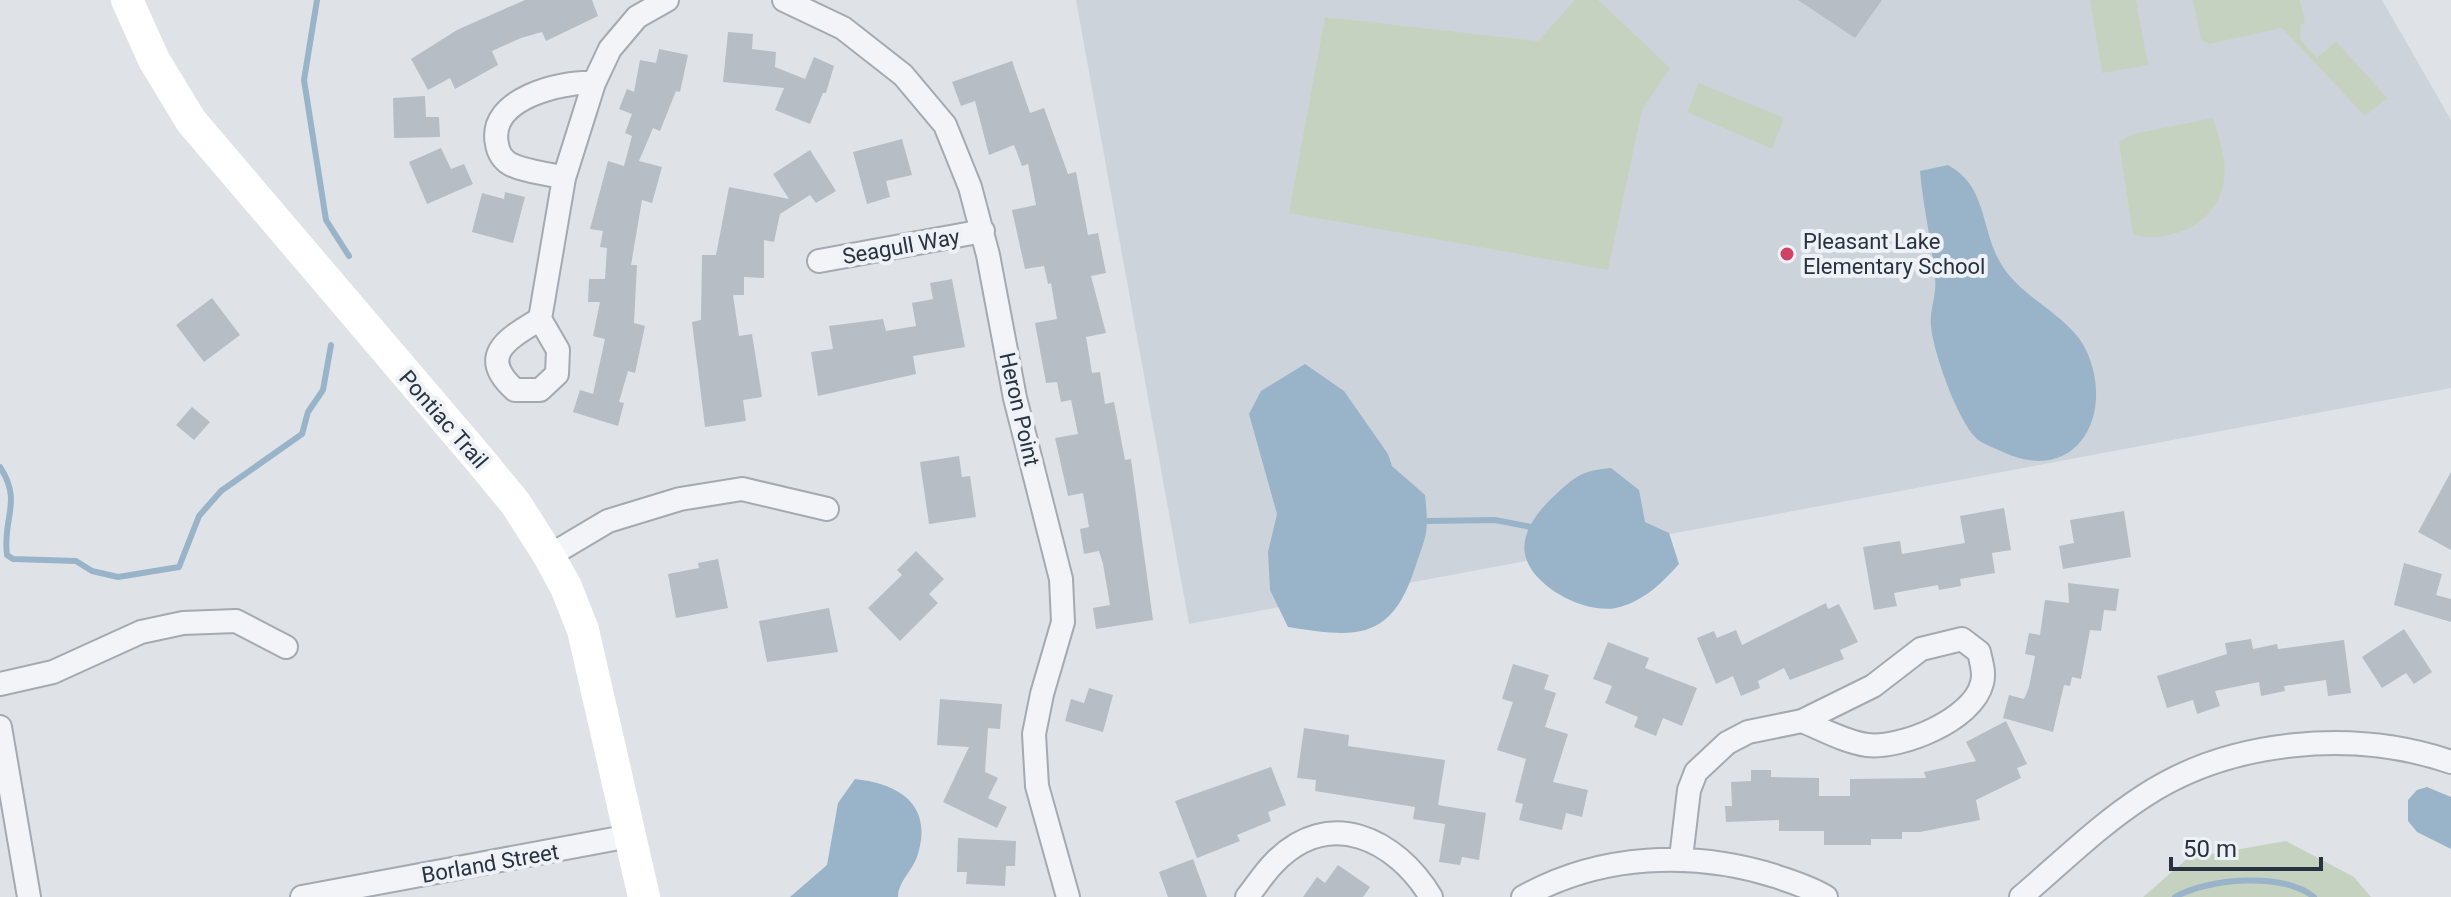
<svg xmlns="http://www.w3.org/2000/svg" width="2451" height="897" viewBox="0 0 2451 897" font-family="Roboto,sans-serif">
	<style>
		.built { fill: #cdd3da }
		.green { fill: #c6d2c0 }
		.water { fill: #99b4c9 }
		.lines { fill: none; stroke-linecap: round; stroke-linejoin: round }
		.stream { stroke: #99b4c9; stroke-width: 6 }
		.building { fill: #b6bdc5 }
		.minor-casing { stroke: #a4aab2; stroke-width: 26 }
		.minor { stroke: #f2f4f7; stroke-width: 22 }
		.secondary { stroke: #fff; stroke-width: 32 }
		.poi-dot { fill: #d04263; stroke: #eef2f6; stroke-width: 3 }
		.labels { text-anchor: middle; stroke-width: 8; stroke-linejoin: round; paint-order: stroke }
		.poi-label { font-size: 22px; fill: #283240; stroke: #eef2f6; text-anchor: start }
		.street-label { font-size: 22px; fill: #283240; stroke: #eef2f6 }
	</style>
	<rect width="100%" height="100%" fill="#dfe3e8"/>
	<path class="built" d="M1076 0H2382L2451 120V388L1189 624Z"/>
	<path class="green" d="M1575 0H1598L1670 68 1642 110 1608 270 1289 213 1325 17 1538 41Z
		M2090 0H2136L2148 65 2102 73Z
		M2193 0H2300L2305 23 2301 25 2300 39 2317 58 2336 41 2387 98 2365 116 2282 28 2209 44 2201 40Z
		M1699 83 1784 118 1772 149 1687 112Z
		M2213 118C2219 137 2227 160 2224 180 2218 225 2171 243 2133 235L2119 142 2133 134Z
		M2286 841 2354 877 2371 897H2143L2188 858Z"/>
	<path class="water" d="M1948 165C1989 187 1980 233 2003 267 2023 299 2072 317 2087 352 2115 416 2076 486 2003 452 1995 448 1982 444 1976 438 1957 419 1934 354 1931 327 1929 311 1937 295 1935 279 1932 243 1923 207 1920 171Z
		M1305 364 1344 391 1388 454 1392 466 1425 495C1429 533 1427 533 1415 568 1391 641 1357 638 1288 627L1270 590 1268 552 1277 514 1249 414 1261 391Z
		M1611 468 1639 490 1645 522 1669 533 1679 564C1663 582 1645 600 1620 607 1591 616 1539 591 1527 561 1517 537 1537 512 1553 497 1576 476 1580 471 1611 468Z
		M855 779C901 784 934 806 917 857 912 871 898 882 898 897H790L827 865 838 803Z
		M2427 787 2451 797V849L2417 832 2408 821V800L2417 790Z"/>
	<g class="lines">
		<path class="stream" d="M317 0 304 80 326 220 349 256
			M0 467C23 502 2 518 7 555L13 559 76 561 92 571 118 577 179 567 199 516 221 491 302 434 308 412 323 390 331 345
			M1428 521 1495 520 1531 527
			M2175 897C2209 878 2283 872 2314 897"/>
	</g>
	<path class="building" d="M525 0H592L598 16 546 41 542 32 521 38 492 51 498 65 455 89 450 78 428 90 411 59 457 30Z
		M1798 0H1882L1855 38Z
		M728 32 753 34 752 49 776 52 775 67 805 79 814 57 834 66 826 93H823L810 124 775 110 784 88 723 82Z
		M659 49 688 55 680 92 676 91 660 131 653 128 639 161 662 167 652 203 642 200 631 265H637L634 323 645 326 635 373 628 371 619 402 624 403 618 426 573 412 580 390 593 394 605 339 593 336 600 302H588L589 279H605L607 248 600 247 603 231 590 229 608 161 624 166 632 136 625 133 632 114 619 109 627 89 634 92 640 60 656 63Z
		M1012 61 1030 113 1044 108 1068 174 1076 172 1088 235 1098 233 1106 273 1091 276 1106 333 1086 337 1092 373 1100 372 1105 404 1114 402 1125 460 1131 459 1153 620 1096 629 1093 608 1110 605 1103 564 1099 551 1084 554 1080 529 1089 527 1083 493 1068 496 1055 438 1078 434 1071 400 1061 402 1057 382 1046 383 1035 323 1057 319 1051 283 1048 284 1044 266 1025 269 1012 210 1036 205 1028 164 1022 166 1014 145 989 155 975 101 961 106 952 82Z
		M425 96 426 117H439L440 137 394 138 393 98Z
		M902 139 912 175 886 181 890 197 867 204 853 152Z
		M441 148 451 169 464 164 473 184 427 204 409 162Z
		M810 150 836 191 816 203 810 195 780 214 774 242 764 240V278L744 277V295H733L739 336 752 334 762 397 743 400 746 421 705 427 692 322 701 320 702 255H716L729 187 789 199 773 174Z
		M505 192 525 197 513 243 472 232 482 193 504 199Z
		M952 279 965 347 913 356 916 374 818 396 811 352 833 349 829 326 883 319 886 331 916 326 912 303 933 299 930 283Z
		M212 298 240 335 204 362 176 325Z
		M192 407 210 422 194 440 176 425Z
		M959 456 962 477 970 476 976 517 929 524 920 462Z
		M2451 472V550L2418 532Z
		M2004 508 2011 550 1992 553 1995 573 1960 579 1961 586 1939 590 1938 585 1894 593 1897 606 1874 610 1863 547 1900 541 1902 554 1965 543 1960 516Z
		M2124 511 2131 557 2063 569 2059 546 2074 543 2070 520Z
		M916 551 944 579 929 594 938 603 900 641 868 608 902 575 897 570Z
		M718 559 728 608 676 618 668 574 699 568 698 563Z
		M2404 563 2442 574 2436 595 2451 599V622L2394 605Z
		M2068 583 2119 589 2116 611 2104 610 2101 631 2090 630 2081 679 2072 677 2070 686 2064 685 2053 732 2003 718 2009 695 2024 699 2029 687 2035 656 2025 654 2029 633 2040 635 2045 600 2069 603Z
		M1826 603 1828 609 1839 604 1858 642 1840 650 1844 659 1790 680 1784 668 1758 681 1760 688 1741 696 1733 676 1716 684 1697 638 1714 631 1717 638 1736 630 1742 645Z
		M829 608 838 652 767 662 759 621Z
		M2404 629 2432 672 2414 684 2406 673 2382 688 2362 657Z
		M2251 639 2253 649 2277 644 2278 649 2344 640 2351 693 2328 696 2326 680 2284 686 2285 691 2261 696 2259 682 2215 691 2220 706 2197 714 2193 700 2167 708 2157 676 2227 654 2225 643Z
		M1608 642 1649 658 1645 668 1697 688 1682 726 1663 718 1656 736 1634 727 1638 717 1605 703 1612 686 1593 679Z
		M1513 664 1549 675 1544 689 1556 693 1545 727 1568 734 1553 782 1588 790 1582 817 1566 813 1562 830 1519 820 1523 804 1515 802 1526 759 1497 750 1513 702 1502 699Z
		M1089 688 1113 695 1103 732 1065 721 1071 699 1084 703Z
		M940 699 1002 704 1000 729 988 728 985 772 998 778 988 798 1007 807 997 828 943 802 969 747 937 745Z
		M2006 721 2027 764 2017 768 2021 778 1976 800 1980 820 1920 832H1902V839H1871V845H1824V831H1779V820L1726 822 1725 806H1732L1731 782 1751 781V770H1771V777L1819 778V796H1850V779L1926 778 1924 772 1976 761 1966 742Z
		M1304 728 1349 735 1348 746 1445 760 1438 805 1486 813 1479 860 1462 857 1460 865 1439 862 1445 824 1413 819 1415 807 1315 791 1316 780 1297 778Z
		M1271 767 1286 805 1268 812 1271 821 1237 835 1240 841 1197 858 1175 801Z
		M958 838 1016 841 1015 866H1006L1005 886 966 884 967 872H957Z
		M1193 859 1207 897H1168L1159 872Z
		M1338 865 1370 887 1363 897H1303L1317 877 1325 883Z"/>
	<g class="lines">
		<defs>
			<path id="minor" d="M784 0 843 28 903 75 945 125 970 187 988 255 1015 398 1061 579 1063 622 1042 694 1034 734 1037 786 1068 897
				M564 178C547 173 525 172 510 164 503 160 498 152 497 144 487 99 561 81 594 83
				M819 261 983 231
				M540 319C509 338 476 355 515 390H540L557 374 558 350 540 319 564 178 594 83 610 49 637 17 667 0
				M549 556 608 521 680 499 742 489 827 509
				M0 684 53 672 141 632 183 623 236 621 286 647
				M0 727 29 897
				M1681 858 1689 790 1696 772 1727 743 1748 732 1802 721 1873 686 1921 649 1962 639 1979 652C1981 662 1985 673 1982 683 1973 720 1901 749 1867 745 1845 742 1822 729 1802 721
				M302 897 630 836
				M1247 897C1256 886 1264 873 1274 863 1329 806 1396 839 1431 897
				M1523 897C1600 854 1692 850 1775 876 1792 882 1810 887 1826 897
				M2021 897C2061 863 2099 825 2144 796 2231 739 2354 729 2451 762"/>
		</defs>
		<use href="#minor" class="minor-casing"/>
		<use href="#minor" class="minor"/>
		<path class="secondary" d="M127 0 154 60 191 121 479 459 516 504 549 556 566 587 583 630 644 897"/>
	</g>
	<circle class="poi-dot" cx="1787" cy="254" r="8"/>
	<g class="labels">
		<g class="poi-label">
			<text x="1803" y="249">Pleasant Lake<tspan x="1803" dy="25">Elementary School</tspan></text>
		</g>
		<g class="street-label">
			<text transform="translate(901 246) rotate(-10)" y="8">Seagull Way</text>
			<text transform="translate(1020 409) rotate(77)" y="8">Heron Point</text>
			<text transform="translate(444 419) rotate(49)" y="8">Pontiac Trail</text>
			<text transform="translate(490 863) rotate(-10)" y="8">Borland Street</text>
		</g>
	</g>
	<path d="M2171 857v12h150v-12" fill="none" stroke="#283240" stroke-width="4"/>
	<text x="2183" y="857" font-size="24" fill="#283240" stroke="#eef2f6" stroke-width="6" paint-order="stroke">50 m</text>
</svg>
